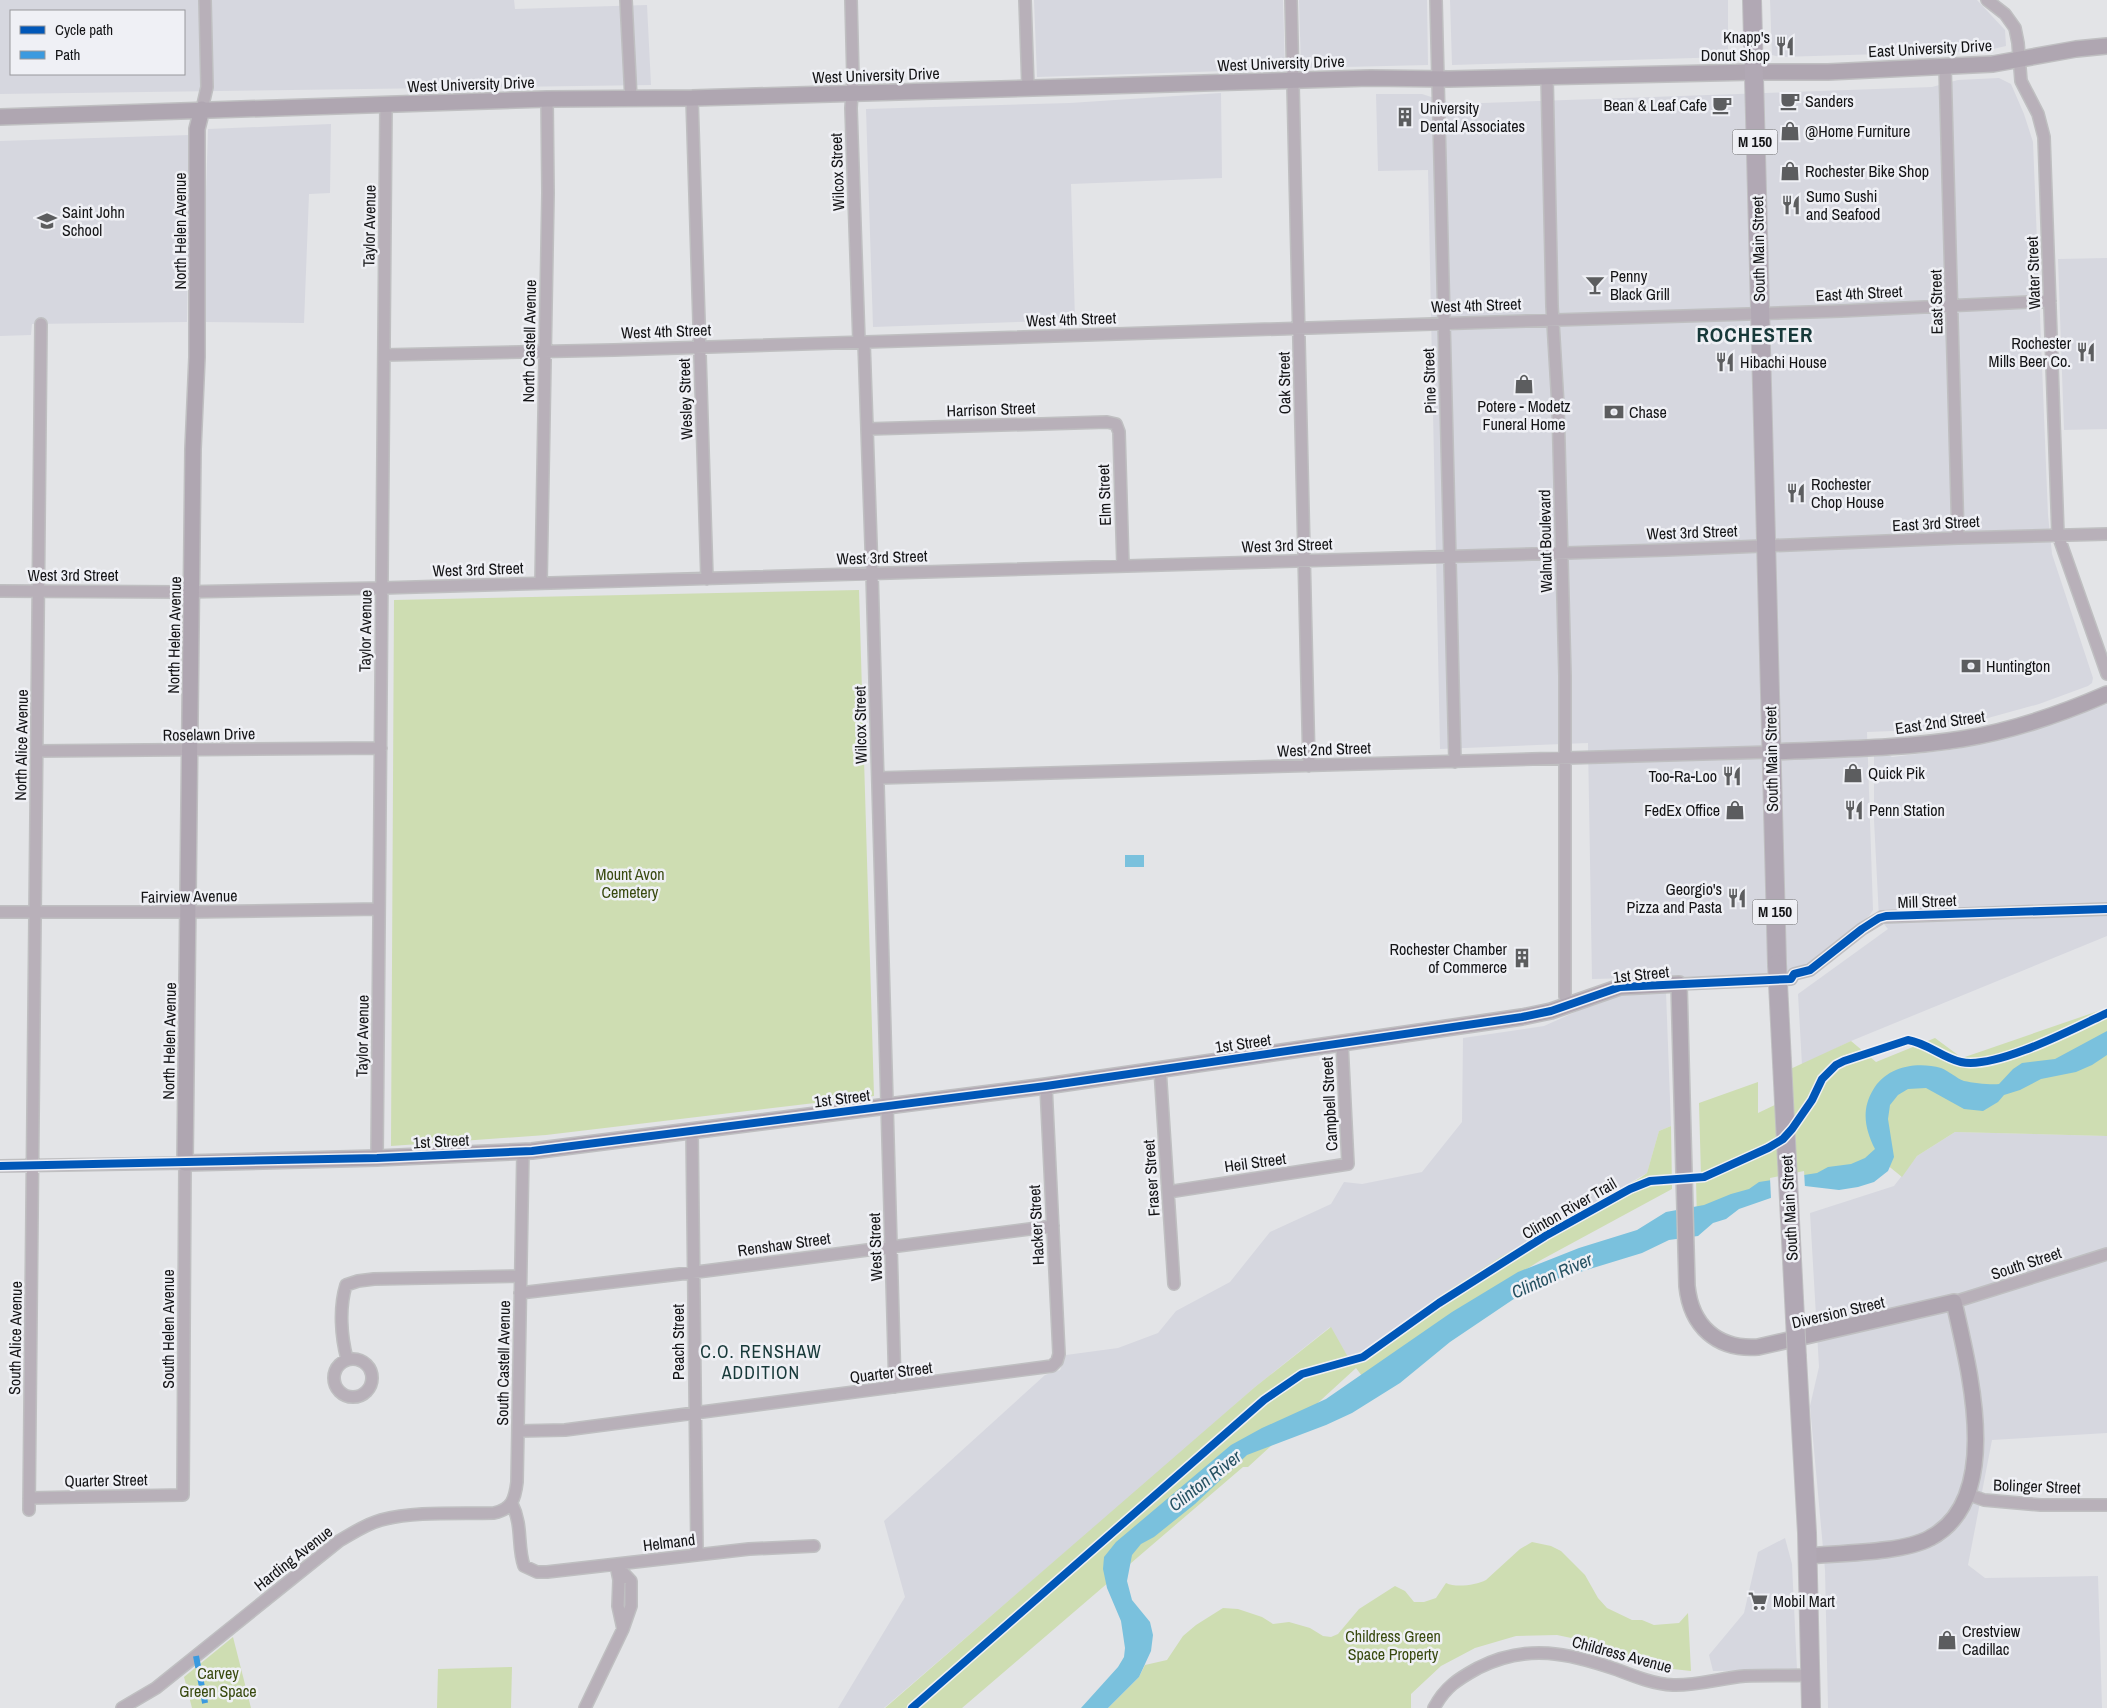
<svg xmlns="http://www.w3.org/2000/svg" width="2107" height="1708" viewBox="0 0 2107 1708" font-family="'Archivo Narrow',sans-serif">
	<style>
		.built { fill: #d6d7df; fill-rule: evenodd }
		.green { fill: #ceddb2 }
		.water { fill: #7ac1dd }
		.pier { fill: #e3e4e7 }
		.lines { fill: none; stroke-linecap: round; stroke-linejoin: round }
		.street-casing { stroke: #bfbfc1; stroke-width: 14 }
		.secondary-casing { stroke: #bfbfc1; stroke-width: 18 }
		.primary-casing { stroke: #bfbfc1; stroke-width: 20 }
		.street { stroke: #b8b0b9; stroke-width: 11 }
		.secondary { stroke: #afa6b1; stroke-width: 15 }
		.primary { stroke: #b1a8b4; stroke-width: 18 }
		.primary-bridge-casing { stroke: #bfbfc1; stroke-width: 20; stroke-linecap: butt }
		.primary-bridge { stroke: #b1a8b4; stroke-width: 18 }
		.quiet { stroke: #3b9adf; stroke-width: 6; stroke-dasharray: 12 6; stroke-linecap: butt }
		.cycleway-casing { stroke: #eff0f5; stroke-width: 11 }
		.cycleway { stroke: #0057b8; stroke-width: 8 }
		.labels { text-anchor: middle; stroke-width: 5; stroke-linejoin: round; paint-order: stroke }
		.shield { fill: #eff0f5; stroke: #565659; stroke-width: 1 }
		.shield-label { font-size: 15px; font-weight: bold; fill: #141416 }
		.poi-label { font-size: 16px; fill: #141416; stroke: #eff0f5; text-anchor: start }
		.street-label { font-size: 16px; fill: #141416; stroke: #eff0f5 }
		.park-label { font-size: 16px; fill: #38490e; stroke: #eff0f5 }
		.water-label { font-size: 18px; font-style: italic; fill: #255061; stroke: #eff0f5 }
		.neighbourhood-label { font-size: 18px; letter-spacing: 1px; fill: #173939; stroke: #eff0f5 }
		.district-label { font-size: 21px; font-weight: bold; letter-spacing: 1px; fill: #173939; stroke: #eff0f5 }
	</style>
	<rect width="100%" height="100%" fill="#e3e4e7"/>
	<path class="built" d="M0 0H514L515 9 647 5 651 85 0 94ZM11 11H184V74H11Z
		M1034 0H1283L1285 69 1037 77Z
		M1299 0H1427L1428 65 1301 68Z
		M1450 0H1728V57L1452 65Z
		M1770 0H1977L2005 30 2006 46 1984 51 1780 57 1772 55Z
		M1999 78 2011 84 2024 114 2033 142 2048 515 2052 554 2093 678 2092 683 2088 686 2039 704 1988 718 1918 730 1867 732 1873 910 1869 916 1794 974 1592 979 1588 743 1440 749 1428 170 1378 171 1376 94H1422L1453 104 1932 87 1958 80Z
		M1221 93 1222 178 1071 184 1075 320 873 327 866 109 1070 103Z
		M331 124 330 193 309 194 304 323 202 322 208 129Z
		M190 135 187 322 32 324 31 335 0 336V141Z
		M2107 258V429L2064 430 2058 259Z
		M2107 704V936L1851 1041 1802 1065 1798 994 1888 929 1879 918 1874 820V747L1892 757 1957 749 2026 733Z
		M1666 992 1671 1126 1659 1131 1647 1173 1502 1256 1438 1297 1359 1353 1348 1357 1330 1327 1255 1387 1161 1470 884 1708H838L905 1597 884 1521 1045 1375 1060 1370 1066 1355 1118 1348 1158 1333 1176 1311 1230 1282 1270 1232 1331 1204 1344 1182 1362 1184 1422 1172 1462 1122 1463 1038 1544 1026 1609 997Z
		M1955 1132 2107 1136V1433L1992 1440 1968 1565 1985 1578 2098 1576 2102 1708H1828L1825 1570 1810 1406 1819 1367 1810 1213 1894 1186 1917 1156Z
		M1785 1538 1792 1564 1797 1670 1713 1671 1709 1655 1744 1613 1758 1552Z"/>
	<path class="green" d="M859 590 874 1096 546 1135 391 1146 394 600Z
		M2107 1008V1136L1955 1132 1917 1156 1902 1177 1886 1164 1862 1161 1758 1194 1697 1223 1696 1178 1701 1176 1699 1103 1758 1082V1113L1787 1099 1786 1071 1851 1041 1876 1062 1935 1038 1962 1058Z
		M1671 1126 1672 1189 1541 1260 1468 1306 1365 1380 1356 1368 1248 1467H1243L962 1708H885L1255 1387 1331 1327 1348 1357 1366 1350 1438 1297 1502 1256 1640 1178 1647 1173 1659 1131Z
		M1532 1542 1551 1546 1561 1551 1585 1575 1598 1598 1607 1608 1632 1620H1642L1654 1625 1679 1623 1688 1613 1691 1671 1655 1667 1625 1659 1608 1650 1576 1639 1557 1635 1516 1636 1475 1648 1441 1666 1411 1694V1708H1108L1139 1677 1145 1665 1167 1660 1183 1636 1196 1625 1223 1608 1238 1609 1262 1617 1273 1624 1289 1622 1310 1628 1323 1636 1331 1637 1338 1634 1359 1609 1395 1586 1405 1591 1414 1602H1424L1436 1598 1446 1583C1456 1588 1476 1585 1486 1580L1520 1549Z
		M233 1637 251 1708H192L184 1677Z
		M512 1667 511 1708H437L438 1669Z"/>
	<path class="water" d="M1125 855H1144V867H1125Z
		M2107 1031V1055L2092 1065 2076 1072 2041 1079 2020 1090 2004 1095 1998 1102 1983 1111 1964 1109 1926 1088 1908 1089 1898 1095 1890 1105 1888 1119 1894 1157 1888 1171 1874 1182 1858 1187 1839 1190 1805 1186 1739 1209 1726 1219 1713 1223 1698 1236 1669 1240 1642 1253 1544 1283 1527 1290 1450 1342 1400 1383 1352 1413 1326 1425 1247 1455 1195 1504 1154 1537 1141 1544 1132 1555 1127 1581 1132 1600 1150 1622 1153 1635 1151 1651 1139 1677 1108 1708H1081L1118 1667 1124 1657 1125 1648 1121 1621 1107 1588 1103 1569 1104 1557 1116 1542 1231 1445 1262 1428 1326 1399 1452 1312 1518 1272 1579 1248 1637 1230 1666 1212 1704 1205 1731 1194 1749 1189 1759 1182 1817 1173 1828 1167 1851 1164 1865 1158 1875 1149C1865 1129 1861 1110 1873 1090 1886 1067 1916 1061 1941 1068 1949 1071 1956 1078 1964 1081 1973 1083 1991 1085 1999 1084L2013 1069 2022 1063 2055 1059Z"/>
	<path class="pier" d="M1804 1171 1805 1188 1771 1199 1770 1178Z"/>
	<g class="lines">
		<defs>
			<path id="street" d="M626 0 631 99
				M851 0 853 79 851 108 859 342
				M1025 0 1028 88
				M1291 0 1309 766
				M1436 0 1455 762
				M1987 0 2005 14 2015 28 2018 43 2021 81 2038 114 2044 137 2058 535 2107 674
				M1945 66 1958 538
				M1547 77 1552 306 1558 406 1565 676V996L1568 1004
				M692 98 707 579
				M202 109 207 87 205 0
				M864 342 872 573 895 1387
				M384 355 614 350 1841 311 2050 301
				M867 429 1107 422 1116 424 1119 432 1123 566
				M541 583 548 193 547 99
				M0 591 182 592 382 588 1666 550 1958 538 2107 534
				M37 751 381 748
				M878 778 1771 752
				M0 912H188L379 909
				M1679 984 1791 979 1794 974 1810 970 1862 929 1882 917 2107 909
				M1160 1069 1174 1284
				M692 1130 697 1554
				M377 1158 386 104
				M0 1166 185 1163 183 1495 29 1498
				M1168 1192 1348 1164 1342 1043
				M520 1293 705 1271 1053 1226
				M1954 1302 2107 1254
				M334 1378a19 19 0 1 1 38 0a19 19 0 1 1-38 0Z
				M347 1359C341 1336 339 1308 346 1285L358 1281 374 1279 520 1276
				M518 1431 565 1430 1052 1366 1057 1361 1059 1354 1046 1086
				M1967 1494 1984 1500 2041 1505H2107
				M512 1504C523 1526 517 1546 524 1566L537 1572H547L749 1549 814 1546
				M29 1510 41 324
				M616 1565 631 1581V1606L623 1629 618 1606 619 1580Z
				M122 1708 156 1688 339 1541C353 1533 366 1524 381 1520 416 1511 457 1514 494 1513 512 1509 515 1499 517 1482L523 1151
				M585 1708 623 1629
				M1434 1708C1445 1687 1458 1679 1478 1668 1527 1643 1569 1653 1618 1670 1636 1677 1654 1684 1673 1685 1696 1686 1721 1678 1745 1676 1766 1675 1788 1676 1809 1675"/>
			<path id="secondary" d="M202 109 197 129V357L193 449 185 1163 377 1158 532 1151 1046 1086 1522 1017 1551 1011 1620 987 1679 984 1687 1286C1691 1326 1717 1350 1758 1347L1954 1302C1968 1366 2005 1499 1930 1538 1903 1553 1840 1553 1807 1556
				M0 117 547 99 692 98 1370 78 1449 79 1754 72H1828L1993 64 2076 49 2107 46
				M1771 752C1835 749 1899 749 1962 739 2012 731 2061 714 2107 694"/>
			<path id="primary" d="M1752 0 1777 964
				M1797 1358 1807 1533 1811 1708"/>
		</defs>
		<use href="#street" class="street-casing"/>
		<use href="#secondary" class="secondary-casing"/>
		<use href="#primary" class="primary-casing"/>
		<use href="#street" class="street"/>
		<use href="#secondary" class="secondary"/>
		<use href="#primary" class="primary"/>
		<defs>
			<path id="primary-bridge" d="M1777 964 1797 1358"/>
		</defs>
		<use href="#primary-bridge" class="primary-bridge-casing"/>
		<use href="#primary-bridge" class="primary-bridge"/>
		<path class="quiet" d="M196 1656 206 1708"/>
		<defs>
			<path id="cycleway" d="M0 1166 377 1158 532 1151 1046 1086 1522 1017 1551 1011 1620 987 1791 979 1794 974 1810 970 1862 929 1879 918 1886 916 2107 909
				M912 1708 1264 1400 1302 1374 1363 1357 1439 1303 1545 1236 1630 1189 1650 1181 1704 1177 1768 1148 1783 1139 1792 1129 1812 1100 1822 1079 1836 1065 1844 1061 1908 1040C1927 1043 1943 1058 1961 1062 1995 1070 2075 1028 2107 1013"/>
		</defs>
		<use href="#cycleway" class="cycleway-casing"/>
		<use href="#cycleway" class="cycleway"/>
	</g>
	<defs>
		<symbol id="restaurant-bare" viewBox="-9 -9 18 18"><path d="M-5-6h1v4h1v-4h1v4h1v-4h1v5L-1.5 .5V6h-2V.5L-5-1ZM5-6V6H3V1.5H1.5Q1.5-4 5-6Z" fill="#5c5d5f" stroke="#eff0f5" stroke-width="2.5" paint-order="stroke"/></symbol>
		<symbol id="cafe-bare" viewBox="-9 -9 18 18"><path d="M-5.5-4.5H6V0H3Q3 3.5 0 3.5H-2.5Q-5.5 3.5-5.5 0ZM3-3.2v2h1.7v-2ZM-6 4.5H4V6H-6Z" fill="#5c5d5f" stroke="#eff0f5" stroke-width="2.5" paint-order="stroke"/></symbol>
		<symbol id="building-bare" viewBox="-9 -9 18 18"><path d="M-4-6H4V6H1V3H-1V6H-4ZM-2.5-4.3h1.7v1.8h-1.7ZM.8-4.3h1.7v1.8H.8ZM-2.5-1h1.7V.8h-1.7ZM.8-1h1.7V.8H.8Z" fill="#5c5d5f" stroke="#eff0f5" stroke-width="2.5" paint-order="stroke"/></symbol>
		<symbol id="shop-bare" viewBox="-9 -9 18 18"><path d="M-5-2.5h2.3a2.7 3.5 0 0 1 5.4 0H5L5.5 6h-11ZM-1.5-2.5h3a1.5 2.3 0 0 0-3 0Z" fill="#5c5d5f" stroke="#eff0f5" stroke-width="2.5" paint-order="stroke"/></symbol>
		<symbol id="school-bare" viewBox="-9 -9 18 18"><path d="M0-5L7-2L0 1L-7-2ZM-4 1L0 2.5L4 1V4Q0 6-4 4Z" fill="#5c5d5f" stroke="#eff0f5" stroke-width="2.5" paint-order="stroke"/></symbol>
		<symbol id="bar-bare" viewBox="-9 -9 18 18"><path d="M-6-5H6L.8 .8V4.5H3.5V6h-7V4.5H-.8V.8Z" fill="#5c5d5f" stroke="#eff0f5" stroke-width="2.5" paint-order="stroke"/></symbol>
		<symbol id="bank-bare" viewBox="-9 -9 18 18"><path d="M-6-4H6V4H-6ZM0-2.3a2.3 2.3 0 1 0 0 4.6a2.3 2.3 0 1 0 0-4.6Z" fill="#5c5d5f" stroke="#eff0f5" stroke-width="2.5" paint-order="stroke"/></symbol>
		<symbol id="supermarket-bare" viewBox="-9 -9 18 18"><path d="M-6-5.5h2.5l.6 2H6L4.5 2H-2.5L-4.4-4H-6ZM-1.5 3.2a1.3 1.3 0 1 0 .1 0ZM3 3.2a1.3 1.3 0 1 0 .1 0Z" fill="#5c5d5f" stroke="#eff0f5" stroke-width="2.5" paint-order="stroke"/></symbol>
	</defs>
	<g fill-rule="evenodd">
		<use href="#restaurant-bare" x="1771" y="32" width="28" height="28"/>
		<use href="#cafe-bare" x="1776" y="87" width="28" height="28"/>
		<use href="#cafe-bare" x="1708" y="91" width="28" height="28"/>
		<use href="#building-bare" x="1391" y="103" width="28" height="28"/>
		<use href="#shop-bare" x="1776" y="117" width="28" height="28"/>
		<use href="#shop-bare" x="1776" y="157" width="28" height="28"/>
		<use href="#restaurant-bare" x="1777" y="191" width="28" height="28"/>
		<use href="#school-bare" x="33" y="207" width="28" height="28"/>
		<use href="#bar-bare" x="1581" y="271" width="28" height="28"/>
		<use href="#restaurant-bare" x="2072" y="338" width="28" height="28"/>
		<use href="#restaurant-bare" x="1711" y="348" width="28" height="28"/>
		<use href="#shop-bare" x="1510" y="370" width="28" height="28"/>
		<use href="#bank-bare" x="1600" y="398" width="28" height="28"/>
		<use href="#restaurant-bare" x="1782" y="479" width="28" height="28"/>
		<use href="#bank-bare" x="1957" y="652" width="28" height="28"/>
		<use href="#shop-bare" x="1839" y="759" width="28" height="28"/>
		<use href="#restaurant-bare" x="1718" y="762" width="28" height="28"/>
		<use href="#shop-bare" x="1721" y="796" width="28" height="28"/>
		<use href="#restaurant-bare" x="1840" y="796" width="28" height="28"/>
		<use href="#restaurant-bare" x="1723" y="884" width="28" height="28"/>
		<use href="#building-bare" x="1508" y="944" width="28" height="28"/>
		<use href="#supermarket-bare" x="1744" y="1587" width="28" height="28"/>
		<use href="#shop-bare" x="1933" y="1626" width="28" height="28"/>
	</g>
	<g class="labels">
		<g class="shield">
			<rect x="1732.5" y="129.5" width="45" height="25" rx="4"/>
			<rect x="1752.5" y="899.5" width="45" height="25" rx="4"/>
		</g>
		<g class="shield-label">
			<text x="1755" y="147">M 150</text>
			<text x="1775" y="917">M 150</text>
		</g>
		<g class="poi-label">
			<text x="1770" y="43" text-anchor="end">Knapp's<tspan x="1770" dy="18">Donut Shop</tspan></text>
			<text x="1805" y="107">Sanders</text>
			<text x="1707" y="111" text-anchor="end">Bean &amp; Leaf Cafe</text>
			<text x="1420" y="114">University<tspan x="1420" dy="18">Dental Associates</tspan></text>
			<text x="1805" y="137">@Home Furniture</text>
			<text x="1805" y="177">Rochester Bike Shop</text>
			<text x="1806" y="202">Sumo Sushi<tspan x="1806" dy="18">and Seafood</tspan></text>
			<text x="62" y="218">Saint John<tspan x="62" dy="18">School</tspan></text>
			<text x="1610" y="282">Penny<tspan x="1610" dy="18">Black Grill</tspan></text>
			<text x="2071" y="349" text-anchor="end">Rochester<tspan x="2071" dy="18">Mills Beer Co.</tspan></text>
			<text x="1740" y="368">Hibachi House</text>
			<text x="1524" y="412" text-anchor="middle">Potere - Modetz<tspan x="1524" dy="18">Funeral Home</tspan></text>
			<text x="1629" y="418">Chase</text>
			<text x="1811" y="490">Rochester<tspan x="1811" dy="18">Chop House</tspan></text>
			<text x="1986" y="672">Huntington</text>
			<text x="1868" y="779">Quick Pik</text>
			<text x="1717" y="782" text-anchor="end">Too-Ra-Loo</text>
			<text x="1720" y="816" text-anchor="end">FedEx Office</text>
			<text x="1869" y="816">Penn Station</text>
			<text x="1722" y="895" text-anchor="end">Georgio's<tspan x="1722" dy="18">Pizza and Pasta</tspan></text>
			<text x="1507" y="955" text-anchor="end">Rochester Chamber<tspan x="1507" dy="18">of Commerce</tspan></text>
			<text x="1773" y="1607">Mobil Mart</text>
			<text x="1962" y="1637">Crestview<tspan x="1962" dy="18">Cadillac</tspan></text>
		</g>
		<g class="street-label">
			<text transform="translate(1930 48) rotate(-3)" y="6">East University Drive</text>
			<text transform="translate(1281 63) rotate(-2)" y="6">West University Drive</text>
			<text transform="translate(876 75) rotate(-2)" y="6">West University Drive</text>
			<text transform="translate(471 84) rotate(-2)" y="6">West University Drive</text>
			<text transform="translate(837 172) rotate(-92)" y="6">Wilcox Street</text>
			<text transform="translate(369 226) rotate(-89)" y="6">Taylor Avenue</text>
			<text transform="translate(180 231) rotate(-90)" y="6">North Helen Avenue</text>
			<text transform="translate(1758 249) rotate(-91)" y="6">South Main Street</text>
			<text transform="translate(2033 273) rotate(-92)" y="6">Water Street</text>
			<text transform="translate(1859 293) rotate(-3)" y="6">East 4th Street</text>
			<text transform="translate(1936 302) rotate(-91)" y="6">East Street</text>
			<text transform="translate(1476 305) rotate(-2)" y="6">West 4th Street</text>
			<text transform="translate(1071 319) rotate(-2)" y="6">West 4th Street</text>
			<text transform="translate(666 331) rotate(-2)" y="6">West 4th Street</text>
			<text transform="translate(529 341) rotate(-89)" y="6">North Castell Avenue</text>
			<text transform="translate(1429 381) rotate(-92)" y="6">Pine Street</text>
			<text transform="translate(1284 383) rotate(-91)" y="6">Oak Street</text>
			<text transform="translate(685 399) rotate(-92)" y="6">Wesley Street</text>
			<text transform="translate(991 409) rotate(-2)" y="6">Harrison Street</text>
			<text transform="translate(1104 495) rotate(-92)" y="6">Elm Street</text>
			<text transform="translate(1936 523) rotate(-3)" y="6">East 3rd Street</text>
			<text transform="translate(1692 532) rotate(-2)" y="6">West 3rd Street</text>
			<text transform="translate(1545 541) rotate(-91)" y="6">Walnut Boulevard</text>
			<text transform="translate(1287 545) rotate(-2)" y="6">West 3rd Street</text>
			<text transform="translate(882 557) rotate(-2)" y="6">West 3rd Street</text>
			<text transform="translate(478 569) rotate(-2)" y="6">West 3rd Street</text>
			<text x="73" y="581">West 3rd Street</text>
			<text transform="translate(365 631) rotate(-89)" y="6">Taylor Avenue</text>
			<text transform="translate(174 635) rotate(-89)" y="6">North Helen Avenue</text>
			<text transform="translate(1940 722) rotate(-8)" y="6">East 2nd Street</text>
			<text transform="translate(860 725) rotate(-91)" y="6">Wilcox Street</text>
			<text transform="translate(209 734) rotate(-1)" y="6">Roselawn Drive</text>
			<text transform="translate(21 745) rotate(-89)" y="6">North Alice Avenue</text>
			<text transform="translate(1324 749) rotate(-2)" y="6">West 2nd Street</text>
			<text transform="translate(1771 759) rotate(-91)" y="6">South Main Street</text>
			<text transform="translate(189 896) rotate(-1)" y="6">Fairview Avenue</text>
			<text transform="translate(1927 901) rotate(-2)" y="6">Mill Street</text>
			<text transform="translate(1641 974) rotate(-6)" y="6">1st Street</text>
			<text transform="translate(362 1036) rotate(-89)" y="6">Taylor Avenue</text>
			<text transform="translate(169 1041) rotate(-89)" y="6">North Helen Avenue</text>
			<text transform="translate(1243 1043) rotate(-8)" y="6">1st Street</text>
			<text transform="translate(842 1098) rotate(-7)" y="6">1st Street</text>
			<text transform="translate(1329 1104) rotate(-93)" y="6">Campbell Street</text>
			<text transform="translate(441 1141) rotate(-3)" y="6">1st Street</text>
			<text transform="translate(1255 1162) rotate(-8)" y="6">Heil Street</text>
			<text transform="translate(1151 1178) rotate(-94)" y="6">Fraser Street</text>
			<text transform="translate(1569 1208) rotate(-30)" y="6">Clinton River Trail</text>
			<text transform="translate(1789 1208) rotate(-93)" y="6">South Main Street</text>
			<text transform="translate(1036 1225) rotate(-93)" y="6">Hacker Street</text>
			<text transform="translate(784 1244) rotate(-8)" y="6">Renshaw Street</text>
			<text transform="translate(875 1247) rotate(-92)" y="6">West Street</text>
			<text transform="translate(2026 1263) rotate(-18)" y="6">South Street</text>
			<text transform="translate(1838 1312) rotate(-13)" y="6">Diversion Street</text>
			<text transform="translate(168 1329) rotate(-90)" y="6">South Helen Avenue</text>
			<text transform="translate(15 1338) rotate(-89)" y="6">South Alice Avenue</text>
			<text transform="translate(678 1342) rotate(-90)" y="6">Peach Street</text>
			<text transform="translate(503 1363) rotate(-89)" y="6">South Castell Avenue</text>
			<text transform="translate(891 1372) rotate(-7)" y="6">Quarter Street</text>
			<text transform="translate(106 1480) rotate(-1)" y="6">Quarter Street</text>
			<text transform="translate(2037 1486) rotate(2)" y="6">Bolinger Street</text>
			<text transform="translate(669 1542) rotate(-7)" y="6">Helmand</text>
			<text transform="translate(293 1558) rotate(-38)" y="6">Harding Avenue</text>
			<text transform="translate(1622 1654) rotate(15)" y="6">Childress Avenue</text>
		</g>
		<g class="park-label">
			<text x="630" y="880">Mount Avon<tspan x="630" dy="18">Cemetery</tspan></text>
			<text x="1393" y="1642">Childress Green<tspan x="1393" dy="18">Space Property</tspan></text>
			<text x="218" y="1679">Carvey<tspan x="218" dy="18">Green Space</tspan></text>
		</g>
		<g class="water-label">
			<text transform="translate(1552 1276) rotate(-24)" y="6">Clinton River</text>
			<text transform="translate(1205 1481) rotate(-38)" y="6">Clinton River</text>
		</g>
		<g class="neighbourhood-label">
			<text x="761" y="1358">C.O. RENSHAW<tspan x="761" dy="21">ADDITION</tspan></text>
		</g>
		<g class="district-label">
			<text x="1755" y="342">ROCHESTER</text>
		</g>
	</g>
	<rect x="10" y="10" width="175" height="65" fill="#eff0f5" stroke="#97989c"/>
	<rect x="20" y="26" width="25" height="8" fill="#0057b8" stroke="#97989c"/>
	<text x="55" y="35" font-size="15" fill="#141416">Cycle path</text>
	<rect x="20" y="51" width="25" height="8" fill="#3b9adf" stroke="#97989c"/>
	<text x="55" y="60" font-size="15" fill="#141416">Path</text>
</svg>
